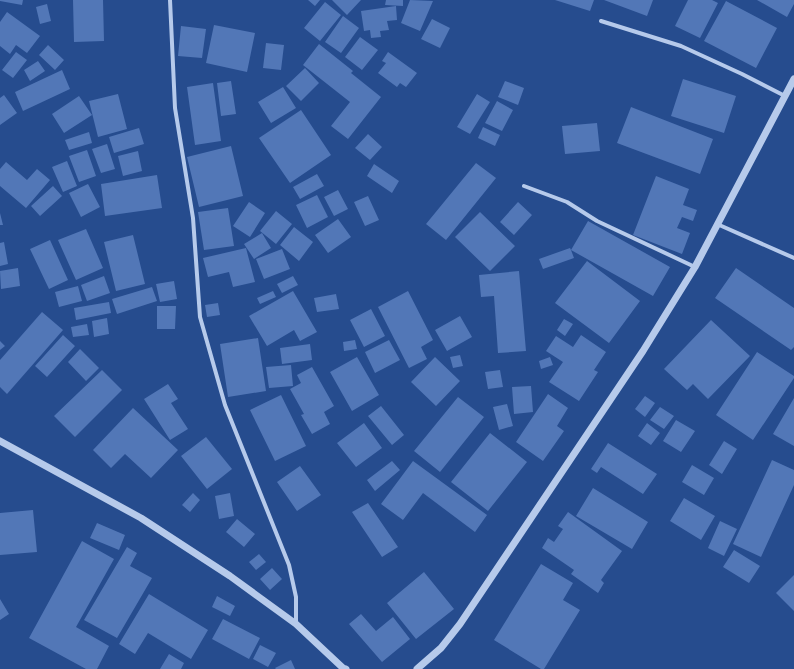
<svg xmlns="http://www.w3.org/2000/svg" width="794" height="669" viewBox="0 0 794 669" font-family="'Fira Sans Condensed',sans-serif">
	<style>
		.building { fill: #5277b7 }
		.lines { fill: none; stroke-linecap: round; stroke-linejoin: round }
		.minor { stroke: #b6caeb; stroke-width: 4 }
		.tertiary { stroke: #b6caeb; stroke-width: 7 }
	</style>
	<rect width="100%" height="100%" fill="#264c8e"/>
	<path class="building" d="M0 0H23L22 5 0 1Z
		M73 0H103L104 41 74 42Z
		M308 0H320L315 6Z
		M332 0H361L347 15Z
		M386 0H403V6L385 5Z
		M410 0 433 1 420 31 401 23Z
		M555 0H594L590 11Z
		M604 0H653L647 16Z
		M688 0H712L718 3 700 38 675 26Z
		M757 0H794V4L787 17Z
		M726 1 777 28 756 68 704 41Z
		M325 2 341 15 320 41 304 28Z
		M47 4 51 21 40 24 36 7Z
		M396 6 397 20 387 21 389 30 380 31 381 37 371 38 370 30 364 31 361 11Z
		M7 12 40 36 27 53 16 45 10 54 0 46V22Z
		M343 16 359 28 341 53 325 42Z
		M432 19 450 28 440 48 421 39Z
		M214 25 255 33 247 72 206 63Z
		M181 26 206 29 202 58 178 56Z
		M360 37 378 50 362 70 345 57Z
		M266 43 284 45 281 70 263 68Z
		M319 44 353 71 351 73 381 97 348 139 331 126 350 102 303 65Z
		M48 45 64 60 55 70 39 55Z
		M16 52 27 60 13 78 2 70Z
		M388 52 417 73 406 87 400 83 397 87 378 73 386 63 382 61Z
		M38 61 45 71 30 81 24 70Z
		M305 68 319 83 301 101 286 86Z
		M62 70 70 89 23 111 15 92Z
		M683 79 736 96 724 133 671 116Z
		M231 81 236 114 221 116 217 83Z
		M505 81 524 88 518 105 498 97Z
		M213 83 221 141 195 145 187 87Z
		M283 87 296 108 271 123 258 102Z
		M118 94 127 129 98 137 89 101Z
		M477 94 490 102 470 134 457 127Z
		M4 95 17 113 0 125V98Z
		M79 96 92 115 64 133 52 114Z
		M497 101 513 110 502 131 485 123Z
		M631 107 713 139 700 174 617 143Z
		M301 110 331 155 290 183 259 138Z
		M597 123 600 151 565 154 562 126Z
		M483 127 500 135 495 146 478 138Z
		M139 128 144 144 114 153 109 137Z
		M89 132 92 143 69 150 65 140Z
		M368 134 382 147 370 160 355 148Z
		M107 144 115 169 101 173 92 149Z
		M231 146 243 196 199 207 187 157Z
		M87 150 96 176 79 182 69 156Z
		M138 151 142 171 123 176 118 156Z
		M67 161 77 186 63 192 52 167Z
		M6 162 27 180 37 169 50 180 26 208 0 186V169Z
		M476 163 496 178 446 240 426 224Z
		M374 164 399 181 392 193 367 176Z
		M317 174 324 186 300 199 293 187Z
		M157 175 162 208 105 216 101 184Z
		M656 176 689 189 683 205 697 210 693 221 682 217 677 228 690 233 682 254 633 235Z
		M88 184 100 207 81 217 69 193Z
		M53 186 62 196 40 216 31 206Z
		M338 190 348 209 334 216 324 197Z
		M317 195 328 217 307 228 296 205Z
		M368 196 379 220 365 226 354 202Z
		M249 202 265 213 250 237 233 226Z
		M518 202 532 215 514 235 500 222Z
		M228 208 234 246 204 250 198 212Z
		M276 211 292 224 276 244 260 231Z
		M480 212 515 246 490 271 455 237Z
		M0 213 3 225H0Z
		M338 219 351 237 328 253 315 235Z
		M588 221 670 267 653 296 571 250 574 258 543 269 539 259 570 248 571 250Z
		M294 227 313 242 299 261 280 245Z
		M86 229 103 268 76 280 58 240Z
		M262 233 271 248 254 259 244 244Z
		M133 235 145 284 116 291 104 242Z
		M50 240 68 280 49 289 30 249Z
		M4 242 8 264 0 266V243Z
		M246 248 255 282 233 287 229 272 208 277 203 258Z
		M282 249 290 269 264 279 256 259Z
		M587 261 640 301 609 343 555 303Z
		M18 268 20 286 1 289 0 271Z
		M736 268 794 308V347L791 350 715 298Z
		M519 271 526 351 498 353 494 296 481 297 479 275Z
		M104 276 110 293 87 301 81 285Z
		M293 276 298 285 282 293 277 284Z
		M174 281 177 299 160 302 156 284Z
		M78 286 82 301 59 307 55 292Z
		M152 287 157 301 117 314 112 299Z
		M273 291 276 297 260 304 257 298Z
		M293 291 317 332 300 341 294 330 267 346 249 316Z
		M408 291 433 340 421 347 427 359 409 368 378 307Z
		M336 294 339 309 317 312 314 298Z
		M109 302 111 313 76 320 74 308Z
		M218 303 220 315 207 317 205 305Z
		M157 306H176L175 329H157Z
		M371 309 385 336 364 347 350 320Z
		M42 312 63 330 7 394 0 387V360Z
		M460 316 472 337 447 351 435 330Z
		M107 318 109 334 94 337 92 321Z
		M564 319 573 324 565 336 557 330Z
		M711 320 750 356 708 399 693 384 687 390 664 369Z
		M87 324 89 335 73 337 71 327Z
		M63 335 75 346 47 377 35 366Z
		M581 335 606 352 594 370 598 372 579 401 549 382 563 362 546 351 556 336 573 347Z
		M258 338 266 391 228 397 220 344Z
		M355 340 357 349 344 351 343 342Z
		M389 340 400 360 375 373 365 352Z
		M0 341 5 346 0 350Z
		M310 344 312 360 282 364 280 348Z
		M80 349 99 368 86 381 68 362Z
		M757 352 794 376V378L753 440 716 415Z
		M460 355 463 366 453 368 450 357Z
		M357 357 379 395 352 411 330 372Z
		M435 357 460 381 436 406 411 382Z
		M550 357 553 365 541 369 539 361Z
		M291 365 293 386 269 388 266 367Z
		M312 367 334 406 324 412 330 424 312 434 301 415 304 414 290 389 301 383 297 375Z
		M102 370 122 390 75 437 54 416Z
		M500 370 503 387 488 389 485 372Z
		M168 384 178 399 171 403 188 429 170 440 144 399Z
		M531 386 533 412 514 414 512 387Z
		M548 394 568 408 557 426 564 431 543 461 516 442Z
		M281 395 306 446 275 461 250 410Z
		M645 396 655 403 645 417 635 409Z
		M458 397 484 417 440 472 414 451Z
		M794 398V446L773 434Z
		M507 404 513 426 499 430 493 407Z
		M381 406 404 435 392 445 368 416Z
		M660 407 674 416 664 429 650 420Z
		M133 408 178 450 151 478 125 454 111 468 93 450Z
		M676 420 695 431 681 452 663 441Z
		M364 423 382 448 356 467 337 443Z
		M647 423 660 433 651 445 638 436Z
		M490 433 527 462 488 511 451 482Z
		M206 437 232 469 207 489 181 456Z
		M724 441 737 449 722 474 709 465Z
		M608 443 657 474 643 494 601 467 597 473 591 469Z
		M772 460 794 470V485L761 557 733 544Z
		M392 461 400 470 375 491 367 480Z
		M413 461 487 515 475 532 423 493 403 520 381 504Z
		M692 465 714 478 704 495 682 482Z
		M300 466 321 495 297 511 277 482Z
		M593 488 648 522 632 549 576 516Z
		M193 493 200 500 190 512 182 505Z
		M230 493 234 516 219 519 215 496Z
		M684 498 715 516 701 540 670 521Z
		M368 503 398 547 382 557 352 512Z
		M33 510 37 552 0 555V513Z
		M568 512 622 551 601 580 604 583 598 593 571 574 574 570 542 548 548 538 554 542 563 529 558 526Z
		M237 519 255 534 244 547 226 532Z
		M720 521 737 529 724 556 708 548Z
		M97 523 125 535 119 550 90 538Z
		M82 541 114 559 76 627 109 646 97 669H86L29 638Z
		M127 547 137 553 130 566 152 578 117 638 84 620Z
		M734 550 760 566 749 583 723 567Z
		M259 554 266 562 256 570 249 562Z
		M541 564 573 583 563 600 580 610 544 669H541L494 640Z
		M272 568 282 579 270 590 260 579Z
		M424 572 454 609 416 639 387 603Z
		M794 575V611L776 593Z
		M149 594 208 630 191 659 148 633 135 654 119 644Z
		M217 596 235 606 230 616 212 607Z
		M0 599 9 614 0 620Z
		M361 614 376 631 393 617 410 639 382 662 349 624Z
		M223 619 260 638 249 659 212 639Z
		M260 645 276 653 268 667 253 659Z
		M169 654 184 663 181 669H160Z
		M291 660 295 669H276L275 668Z"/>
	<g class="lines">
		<path class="minor" d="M170 0 175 108 193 218 200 317 225 405 289 565 296 597V624
			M601 21 681 46 742 74 785 96
			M524 186 567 202 597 221 695 267
			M717 224 794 258"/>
		<path class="tertiary" d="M0 441 141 518 230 576 296 624 343 668 346 669
			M417 669 441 648 460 624 643 351 695 267 794 79"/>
	</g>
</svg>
